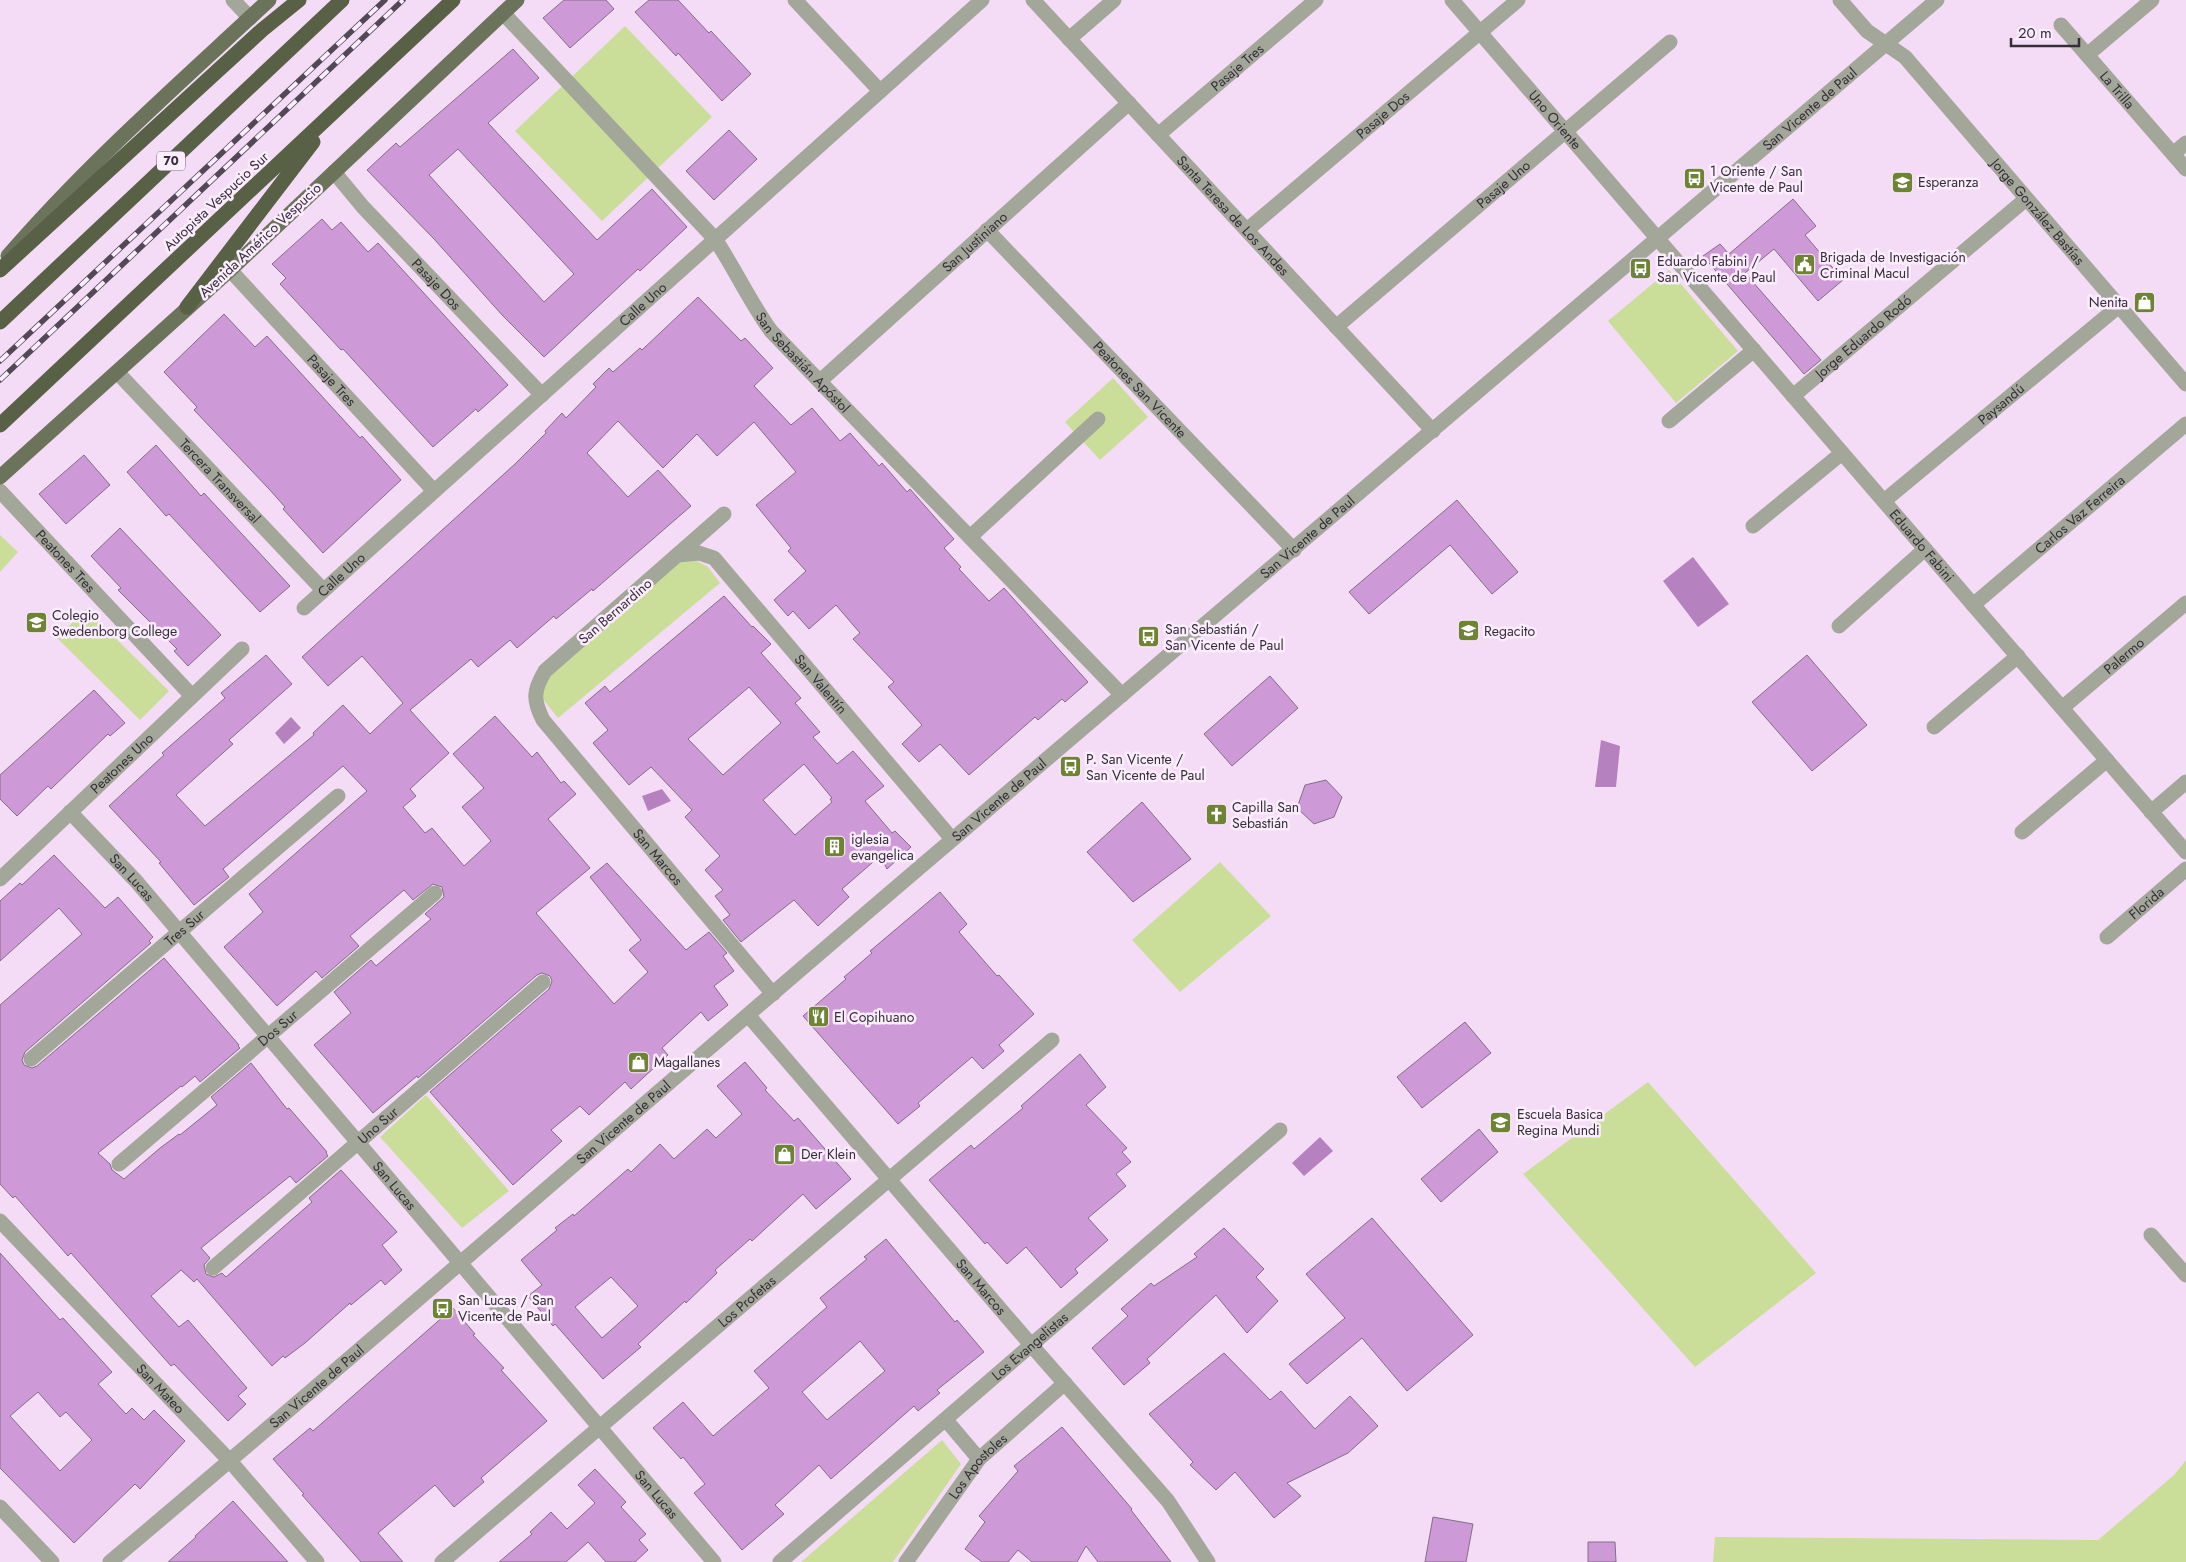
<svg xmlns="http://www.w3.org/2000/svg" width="2186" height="1562" viewBox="0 0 2186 1562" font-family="Jost,sans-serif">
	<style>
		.green { fill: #cade9a }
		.water { fill: #b581be }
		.building { fill: #ce99d7; stroke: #836e86; fill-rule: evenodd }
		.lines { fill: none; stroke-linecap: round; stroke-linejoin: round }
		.minor { stroke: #a3a79a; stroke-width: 15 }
		.major { stroke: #6b735b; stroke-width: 15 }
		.highway { stroke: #586045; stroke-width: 15 }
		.rail-casing { stroke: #534855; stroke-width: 5.5 }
		.rail { stroke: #fbedfe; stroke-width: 4; stroke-dasharray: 11; stroke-linecap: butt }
		.labels { text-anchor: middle; stroke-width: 5; stroke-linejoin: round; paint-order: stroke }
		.shield { fill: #fbedfe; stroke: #716773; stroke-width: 1 }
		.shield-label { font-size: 12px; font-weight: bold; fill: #362d38 }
		.street-label { font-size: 14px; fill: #362d38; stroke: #fbedfe }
		.poi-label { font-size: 14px; fill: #362d38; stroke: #fbedfe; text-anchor: start }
	</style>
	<rect width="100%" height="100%" fill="#f4dcf7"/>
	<path class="green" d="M625 26 712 117 602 221 515 131Z
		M1669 270 1738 351 1676 403 1608 321Z
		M1113 378 1148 417 1100 460 1065 422Z
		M0 535 18 552 0 572Z
		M695 560 708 567 720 583 558 718 542 698 543 681 679 562Z
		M86 609 169 691 140 720 57 638Z
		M1220 862 1271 916 1180 992 1132 940Z
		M1648 1082 1816 1273 1695 1367 1523 1174Z
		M426 1095 509 1191 462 1228 380 1137Z
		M942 1440 961 1464 893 1562H801Z
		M2186 1460V1562H1713L1715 1537 2098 1540 2174 1475Z"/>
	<path class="water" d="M1693 557 1729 604 1698 627 1663 581Z
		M291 717 301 728 284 744 275 733Z
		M1601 740 1620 746 1616 787H1595Z
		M662 789 671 801 648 811 642 796Z
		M1320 1137 1333 1151 1304 1176 1292 1163Z"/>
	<path class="building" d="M564 0H606L614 9 570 48 543 18Z
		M649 0H678L709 33 711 31 751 74 722 101 678 53 676 56 635 12Z
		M513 49 539 78 488 123 597 240 652 189 687 227 640 271 638 269 544 357 503 316 434 239 367 170 396 143 400 147ZM458 149 574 274 544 302 429 175Z
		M729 130 757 159 714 200 686 171Z
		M1793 199 1816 226 1805 235 1843 280 1818 301 1774 249 1745 273 1821 360 1804 374 1703 256 1720 244 1729 254Z
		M322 219 332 230 341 222 368 252 378 243 508 385 478 412 476 409 433 447 343 349 341 350 280 284 286 278 272 264Z
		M698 297 741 341 745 338 773 368 754 386 791 425 812 408 840 441 850 433 879 466 882 463 907 492 910 489 954 539 944 548 961 567 959 569 989 601 1004 588 1088 682 1065 702 1062 699 1038 720 1035 717 969 775 940 744 919 762 902 744 922 725 888 687 894 682 853 639 860 633 836 605 809 629 793 611 788 616 774 600 806 571 788 551 791 548 756 505 796 472 754 422 717 456 697 434 663 468 618 421 587 453 628 497 658 470 691 506 593 591 592 589 556 619 554 616 517 648 510 640 478 667 471 659 410 710 449 753 410 789 416 796 403 807 425 833 432 828 464 866 491 841 462 807 484 788 453 754 495 716 532 757 537 752 561 783 564 781 576 794 548 819 590 868 536 913 614 1004 648 972 629 950 641 940 590 877 607 863 686 950 709 932 727 953 723 956 734 971 714 986 728 1005 708 1021 701 1012 662 1048 668 1055 631 1089 625 1082 589 1115 580 1106 551 1130 562 1141 513 1185 430 1092 549 989 552 981 550 976 542 973 537 975 418 1078 417 1076 373 1113 314 1045 351 1013 334 992 371 960 376 966 431 919 425 914 444 897 442 887 433 884 413 900 404 890 350 936 359 946 322 978 316 971 277 1006 224 947 263 912 249 894 367 791 343 766 223 869 229 877 194 905 159 863 161 862 109 806 164 755 162 753 225 698 221 693 266 655 292 684 229 740 233 744 176 795 205 826 314 735 313 733 343 705 370 734 403 703 362 656 328 686 302 657 515 464 546 433 545 431 562 413 566 418 596 387 593 384 609 368 613 372 640 348 642 350Z
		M224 314 255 347 267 336 360 438 362 436 401 480 323 553 283 509 285 507 269 489 194 410 197 407 164 372Z
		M156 445 201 496 204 493 290 586 260 612 169 514 166 516 127 472Z
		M84 455 110 485 66 524 39 494Z
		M1457 500 1518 572 1492 594 1450 545 1369 614 1349 592Z
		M120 528 221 635 188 666 174 651 177 649 118 590 121 588 91 556Z
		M724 596 752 627 753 626 771 644 761 653 801 698 795 703 820 732 813 737 837 764 853 751 884 786 865 801 892 833 895 831 911 847 887 869 880 856 842 889 849 897 818 926 794 900 741 942 723 920 730 915 715 896 723 890 705 870 720 856 685 817 692 810 651 767 629 785 593 743 608 730 585 703 605 686 610 692ZM749 687 781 723 723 775 688 739ZM804 764 832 798 830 799 832 802 795 835 763 800Z
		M1807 655 1867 725 1812 771 1752 702Z
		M1270 676 1298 708 1232 766 1204 734Z
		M94 690 125 723 110 736 108 734 51 789 48 786 17 816 0 799V775Z
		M1326 780 1342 797 1334 817 1314 824 1297 808 1305 785Z
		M1142 802 1191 859 1133 902 1087 852Z
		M54 855 105 908 118 897 153 937 149 941 151 943 25 1052 22 1060 24 1065 32 1068 37 1066 164 958 239 1045 238 1046 240 1048 200 1082 195 1076 182 1087 181 1086 98 1153 110 1164 112 1170 124 1179 160 1148 179 1134 180 1135 217 1105 211 1097 251 1063 287 1109 289 1108 327 1152 326 1153 328 1156 296 1183 290 1176 201 1248 210 1258 204 1265 206 1274 214 1277 222 1273 226 1277 312 1202 309 1198 341 1170 397 1232 382 1245 402 1270 385 1285 381 1280 351 1305 350 1303 305 1343 285 1358 283 1356 272 1366 197 1279 194 1282 181 1270 151 1296 179 1327 188 1320 247 1388 238 1396 246 1404 228 1421 174 1364 171 1366 71 1253 68 1256 15 1196 13 1198 0 1184V1005L82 934 59 908 0 961V901L20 883 22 885Z
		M940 892 967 924 959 932 997 976 999 975 1034 1014 999 1045 1004 1051 983 1069 972 1057 918 1103 920 1106 898 1124 803 1016 846 979 844 977 872 953 870 951Z
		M1465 1022 1491 1053 1422 1108 1397 1077Z
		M1080 1054 1106 1087 1086 1105 1127 1148 1122 1152 1131 1162 1116 1174 1126 1186 1088 1218 1108 1240 1075 1269 1078 1273 1061 1288 1026 1247 1007 1264 987 1242 985 1244 929 1180 971 1145 974 1149 1023 1108 1021 1106Z
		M745 1062 767 1088 765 1090 794 1121 798 1118 851 1179 816 1209 803 1194 752 1241 750 1239 715 1270 717 1273 686 1303 685 1301 638 1344 641 1347 603 1379 555 1324 553 1326 528 1296 542 1285 521 1260 557 1230 555 1228 573 1214 574 1216 628 1169 631 1172 660 1144 674 1159 707 1129 716 1138 742 1114 717 1086ZM611 1277 638 1306 602 1338 575 1307Z
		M1479 1129 1498 1152 1441 1202 1421 1179Z
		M1372 1218 1473 1335 1407 1391 1362 1338 1307 1384 1289 1364 1345 1318 1306 1274Z
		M1224 1228 1264 1269 1256 1277 1278 1301 1247 1333 1216 1295 1147 1359 1150 1363 1124 1385 1092 1348 1128 1316 1121 1309 1151 1283 1154 1286 1197 1257 1194 1254Z
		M886 1239 955 1322 957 1320 984 1352 937 1390 940 1393 918 1411 914 1406 831 1479 819 1465 775 1505 784 1514 742 1550 694 1493 705 1484 683 1457 681 1459 653 1428 683 1402 713 1436 769 1388 754 1371 827 1307 820 1298 867 1259 864 1257ZM860 1341 885 1371 827 1420 802 1392Z
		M0 1253 60 1320 63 1318 112 1372 98 1384 126 1414 132 1408 144 1420 154 1410 185 1441 140 1489 135 1484 74 1543 0 1468ZM38 1392 60 1417 66 1412 92 1440 60 1471 10 1416Z
		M453 1308 475 1334 473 1335 504 1368 501 1370 547 1421 481 1478 484 1482 454 1507 435 1485 378 1533 403 1562H361L302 1495 304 1494 273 1459 310 1428 313 1431Z
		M1224 1353 1270 1400 1281 1391 1315 1429 1350 1396 1378 1426 1348 1453 1287 1483 1301 1496 1274 1518 1235 1472 1216 1490 1190 1465 1193 1462 1149 1414Z
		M1062 1427 1132 1509 1131 1510 1171 1562H1098L1086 1546 1077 1562H1032L1018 1550 1008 1562H982L965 1549 985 1522 979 1516 1018 1471 1014 1466Z
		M595 1469 626 1502 621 1507 646 1534 639 1540 648 1550 635 1562H606L588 1542 566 1562H499L532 1534 530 1532 551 1512 567 1529 595 1503 578 1485Z
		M233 1501 288 1562H168L196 1537 195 1536Z
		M1433 1517 1473 1524 1466 1562H1425Z
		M1588 1542H1615L1616 1562H1588Z"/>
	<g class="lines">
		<g class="minor">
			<path d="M233 0 250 18"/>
			<path d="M795 0 880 91"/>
			<path id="s1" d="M1033 0 1433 431"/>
			<path id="s2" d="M1452 0 2186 852"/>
			<path id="s3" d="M1840 0 1867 31 1905 57 1911 64 2186 384"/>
			<path id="s4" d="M503 13 715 239C735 269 750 302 771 331L1122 695"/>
			<path id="s5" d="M2061 25 2186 169"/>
			<path d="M1069 39 1114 0"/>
			<path d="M2087 55 2152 0"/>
			<path id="s6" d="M1158 135 1316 0"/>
			<path d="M2173 154 2186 143"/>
			<path id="s7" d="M334 172 363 207 542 395"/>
			<path id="s8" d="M987 230 1294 550"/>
			<path id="s9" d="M1247 230 1518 0"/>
			<path id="s10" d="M230 270 434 491"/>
			<path id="s11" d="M1336 327 1670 42"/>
			<path id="s12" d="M117 372 323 590"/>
			<path id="s13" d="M820 381 1129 103"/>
			<path id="s14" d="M1793 396 2026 199"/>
			<path d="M1669 421 1754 350"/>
			<path id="s15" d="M0 491 192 696"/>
			<path id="s16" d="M1884 501 2119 306"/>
			<path id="s17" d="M724 514 545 671C533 691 533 700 543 720L773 994"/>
			<path d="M1753 526 1842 453"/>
			<path d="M970 537 1098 419"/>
			<path id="s18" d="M678 555 699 553 714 558 952 839"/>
			<path id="s19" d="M1973 605 2186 424"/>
			<path id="s20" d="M304 608 982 0"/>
			<path d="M1839 626 1925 549"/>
			<path id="s21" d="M2062 708 2186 603"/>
			<path d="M1934 727 2018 656"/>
			<path id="s22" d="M70 812 136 881 714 1562"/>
			<path d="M2151 812 2186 782"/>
			<path d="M2022 832 2107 760"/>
			<path id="s23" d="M0 879 242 649"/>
			<path id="s24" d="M2107 937 2186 869"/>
			<path id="s25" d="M748 1015 1032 1346 1168 1501 1208 1562"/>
			<path id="s26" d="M31 1059 338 796"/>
			<path id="s27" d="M119 1164 435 893"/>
			<path id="s28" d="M0 1221 230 1461 317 1562"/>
			<path d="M2151 1235 2186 1275"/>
			<path id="s29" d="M213 1268 543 982"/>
			<path d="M946 1420 979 1459"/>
			<path d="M0 1507 52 1562"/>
			<path id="s30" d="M110 1562C393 1324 671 1079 953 839 1281 559 1610 280 1937 0"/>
			<path id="s31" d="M442 1562 1052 1040"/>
			<path id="s32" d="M780 1562 1280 1130"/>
			<path id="s33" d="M906 1562 979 1459 1065 1383"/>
		</g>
		<path class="major" d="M8 256C87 164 180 83 269 0
			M0 477 230 270 517 0"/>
		<path class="highway" d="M0 270 262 30 299 0
			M187 307 313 142
			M0 322 342 0
			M0 425 453 0"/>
		<defs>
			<path id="rail" d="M0 361 385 0
				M0 380 403 0"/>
		</defs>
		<use href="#rail" class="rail-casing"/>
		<use href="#rail" class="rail"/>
	</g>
	<defs>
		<symbol id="bus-square" viewBox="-11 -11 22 22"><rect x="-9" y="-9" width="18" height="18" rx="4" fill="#6f8334" stroke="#fbedfe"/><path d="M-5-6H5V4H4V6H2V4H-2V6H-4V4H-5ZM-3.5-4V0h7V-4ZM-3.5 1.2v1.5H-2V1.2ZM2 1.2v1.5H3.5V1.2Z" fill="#fff"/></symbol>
		<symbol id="school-square" viewBox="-11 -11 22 22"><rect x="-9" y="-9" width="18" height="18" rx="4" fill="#6f8334" stroke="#fbedfe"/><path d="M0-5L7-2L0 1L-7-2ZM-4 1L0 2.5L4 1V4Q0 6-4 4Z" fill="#fff"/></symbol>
		<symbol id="civic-square" viewBox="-11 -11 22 22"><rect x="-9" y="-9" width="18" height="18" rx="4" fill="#6f8334" stroke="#fbedfe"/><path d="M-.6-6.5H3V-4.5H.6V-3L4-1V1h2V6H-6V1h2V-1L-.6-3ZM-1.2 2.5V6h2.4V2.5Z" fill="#fff"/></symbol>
		<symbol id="shop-square" viewBox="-11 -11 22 22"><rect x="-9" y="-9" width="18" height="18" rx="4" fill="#6f8334" stroke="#fbedfe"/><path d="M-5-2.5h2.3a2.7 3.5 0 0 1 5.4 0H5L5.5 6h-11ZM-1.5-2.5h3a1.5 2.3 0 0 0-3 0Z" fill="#fff"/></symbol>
		<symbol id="church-square" viewBox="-11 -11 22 22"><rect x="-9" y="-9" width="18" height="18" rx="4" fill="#6f8334" stroke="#fbedfe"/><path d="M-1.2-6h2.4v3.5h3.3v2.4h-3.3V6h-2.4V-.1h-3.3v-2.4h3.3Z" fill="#fff"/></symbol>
		<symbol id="building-square" viewBox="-11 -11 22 22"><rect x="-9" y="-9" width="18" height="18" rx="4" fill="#6f8334" stroke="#fbedfe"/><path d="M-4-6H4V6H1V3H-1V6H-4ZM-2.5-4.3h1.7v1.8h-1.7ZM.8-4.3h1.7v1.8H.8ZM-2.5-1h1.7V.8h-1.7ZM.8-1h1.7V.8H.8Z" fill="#fff"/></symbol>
		<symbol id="restaurant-square" viewBox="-11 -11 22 22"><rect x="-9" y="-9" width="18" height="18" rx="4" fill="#6f8334" stroke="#fbedfe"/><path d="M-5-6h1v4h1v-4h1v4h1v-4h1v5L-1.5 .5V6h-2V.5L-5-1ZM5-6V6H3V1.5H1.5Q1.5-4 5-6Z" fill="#fff"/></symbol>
	</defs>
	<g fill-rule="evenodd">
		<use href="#bus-square" x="1682" y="166" width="25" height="25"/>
		<use href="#school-square" x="1890" y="170" width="25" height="25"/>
		<use href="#civic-square" x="1792" y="252" width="25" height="25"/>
		<use href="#bus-square" x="1628" y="256" width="25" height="25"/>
		<use href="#shop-square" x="2132" y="290" width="25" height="25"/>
		<use href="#school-square" x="24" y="610" width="25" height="25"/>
		<use href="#school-square" x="1456" y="618" width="25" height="25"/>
		<use href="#bus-square" x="1136" y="624" width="25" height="25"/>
		<use href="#bus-square" x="1058" y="754" width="25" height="25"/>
		<use href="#church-square" x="1204" y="802" width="25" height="25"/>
		<use href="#building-square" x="822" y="834" width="25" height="25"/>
		<use href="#restaurant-square" x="806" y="1004" width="25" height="25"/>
		<use href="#shop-square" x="626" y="1050" width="25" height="25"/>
		<use href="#school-square" x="1488" y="1110" width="25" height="25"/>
		<use href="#shop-square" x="772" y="1142" width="25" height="25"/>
		<use href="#bus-square" x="430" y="1296" width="25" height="25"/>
	</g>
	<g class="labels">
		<rect class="shield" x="157" y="151.5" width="28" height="19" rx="4"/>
		<g class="shield-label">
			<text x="171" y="165">70</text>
		</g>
		<g class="street-label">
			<text dy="5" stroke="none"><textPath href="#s6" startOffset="104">Pasaje Tres</textPath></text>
			<text dy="5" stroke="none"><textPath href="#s5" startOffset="86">La Trilla</textPath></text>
			<text dy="5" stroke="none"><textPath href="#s30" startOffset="2236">San Vicente de Paul</textPath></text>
			<text dy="5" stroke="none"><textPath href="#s9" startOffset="178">Pasaje Dos</textPath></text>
			<text dy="5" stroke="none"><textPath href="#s2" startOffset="158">Uno Oriente</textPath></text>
			<text dy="5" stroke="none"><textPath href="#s11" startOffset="220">Pasaje Uno</textPath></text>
			<text transform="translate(216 201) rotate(-43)" y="5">Autopista Vespucio Sur</text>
			<text dy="5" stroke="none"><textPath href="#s3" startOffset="291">Jorge González Bastías</textPath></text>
			<text dy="5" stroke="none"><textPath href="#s1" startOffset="294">Santa Teresa de Los Andes</textPath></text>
			<text transform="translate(260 240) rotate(-43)" y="5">Avenida Américo Vespucio</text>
			<text dy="5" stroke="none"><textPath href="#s13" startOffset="208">San Justiniano</textPath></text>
			<text dy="5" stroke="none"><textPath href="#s7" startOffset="152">Pasaje Dos</textPath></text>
			<text dy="5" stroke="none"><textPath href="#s20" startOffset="455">Calle Uno</textPath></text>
			<text dy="5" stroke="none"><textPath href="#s14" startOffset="92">Jorge Eduardo Rodó</textPath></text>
			<text dy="5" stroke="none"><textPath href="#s4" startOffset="462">San Sebastián Apóstol</textPath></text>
			<text dy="5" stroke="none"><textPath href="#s10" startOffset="150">Pasaje Tres</textPath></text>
			<text dy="5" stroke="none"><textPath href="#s8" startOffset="221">Peatones San Vicente</textPath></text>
			<text dy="5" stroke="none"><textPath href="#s16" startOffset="152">Paysandú</textPath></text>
			<text dy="5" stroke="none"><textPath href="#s12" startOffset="150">Tercera Transversal</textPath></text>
			<text dy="5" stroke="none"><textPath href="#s19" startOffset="140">Carlos Vaz Ferreira</textPath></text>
			<text dy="5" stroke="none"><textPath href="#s30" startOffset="1576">San Vicente de Paul</textPath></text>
			<text dy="5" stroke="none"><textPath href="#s2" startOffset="720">Eduardo Fabini</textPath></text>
			<text dy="5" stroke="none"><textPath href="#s15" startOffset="96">Peatones Tres</textPath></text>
			<text dy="5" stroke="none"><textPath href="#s20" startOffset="50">Calle Uno</textPath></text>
			<text transform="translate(615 611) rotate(-41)" y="5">San Bernardino</text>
			<text dy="5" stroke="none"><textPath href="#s21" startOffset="81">Palermo</textPath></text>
			<text dy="5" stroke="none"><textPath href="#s18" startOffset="202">San Valentín</textPath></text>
			<text dy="5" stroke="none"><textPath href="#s23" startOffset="168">Peatones Uno</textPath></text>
			<text dy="5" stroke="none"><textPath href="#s30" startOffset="1171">San Vicente de Paul</textPath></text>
			<text dy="5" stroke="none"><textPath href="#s17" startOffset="469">San Marcos</textPath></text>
			<text dy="5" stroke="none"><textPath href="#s22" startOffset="90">San Lucas</textPath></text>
			<text dy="5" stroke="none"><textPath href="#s24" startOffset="52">Florida</textPath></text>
			<text dy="5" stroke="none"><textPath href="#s26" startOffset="202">Tres Sur</textPath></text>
			<text dy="5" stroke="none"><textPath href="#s27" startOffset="209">Dos Sur</textPath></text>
			<text dy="5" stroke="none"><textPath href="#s30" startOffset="676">San Vicente de Paul</textPath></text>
			<text dy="5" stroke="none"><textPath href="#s29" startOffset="218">Uno Sur</textPath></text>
			<text dy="5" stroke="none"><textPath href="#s22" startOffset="495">San Lucas</textPath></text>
			<text dy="5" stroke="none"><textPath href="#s25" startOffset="358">San Marcos</textPath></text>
			<text dy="5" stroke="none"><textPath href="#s31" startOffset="401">Los Profetas</textPath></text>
			<text dy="5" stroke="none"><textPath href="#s32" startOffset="330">Los Evangelistas</textPath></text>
			<text dy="5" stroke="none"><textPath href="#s30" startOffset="271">San Vicente de Paul</textPath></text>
			<text dy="5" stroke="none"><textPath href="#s28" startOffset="232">San Mateo</textPath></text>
			<text dy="5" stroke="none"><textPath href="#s33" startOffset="120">Los Apostoles</textPath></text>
			<text dy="5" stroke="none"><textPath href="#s22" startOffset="900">San Lucas</textPath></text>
		</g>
		<g class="poi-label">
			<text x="1710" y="176">1 Oriente / San<tspan x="1710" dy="16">Vicente de Paul</tspan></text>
			<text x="1918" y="187">Esperanza</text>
			<text x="1820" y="262">Brigada de Investigación<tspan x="1820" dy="16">Criminal Macul</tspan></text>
			<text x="1657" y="266">Eduardo Fabini /<tspan x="1657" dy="16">San Vicente de Paul</tspan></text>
			<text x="2128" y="307" text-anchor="end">Nenita</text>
			<text x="52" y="620">Colegio<tspan x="52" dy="16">Swedenborg College</tspan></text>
			<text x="1165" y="634">San Sebastián /<tspan x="1165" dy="16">San Vicente de Paul</tspan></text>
			<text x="1484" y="636">Regacito</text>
			<text x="1086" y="764">P. San Vicente /<tspan x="1086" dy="16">San Vicente de Paul</tspan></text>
			<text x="1232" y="812">Capilla San<tspan x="1232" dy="16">Sebastián</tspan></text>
			<text x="851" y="844">iglesia<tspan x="851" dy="16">evangelica</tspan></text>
			<text x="834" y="1022">El Copihuano</text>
			<text x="654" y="1067">Magallanes</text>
			<text x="1517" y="1119">Escuela Basica<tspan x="1517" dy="16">Regina Mundi</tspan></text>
			<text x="801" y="1159">Der Klein</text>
			<text x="458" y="1305">San Lucas / San<tspan x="458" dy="16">Vicente de Paul</tspan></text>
		</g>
	</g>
	<path d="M2011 38v8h68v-8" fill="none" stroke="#362d38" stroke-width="2.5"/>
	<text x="2018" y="38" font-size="15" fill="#362d38" stroke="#fbedfe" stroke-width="4" paint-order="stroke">20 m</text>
</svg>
